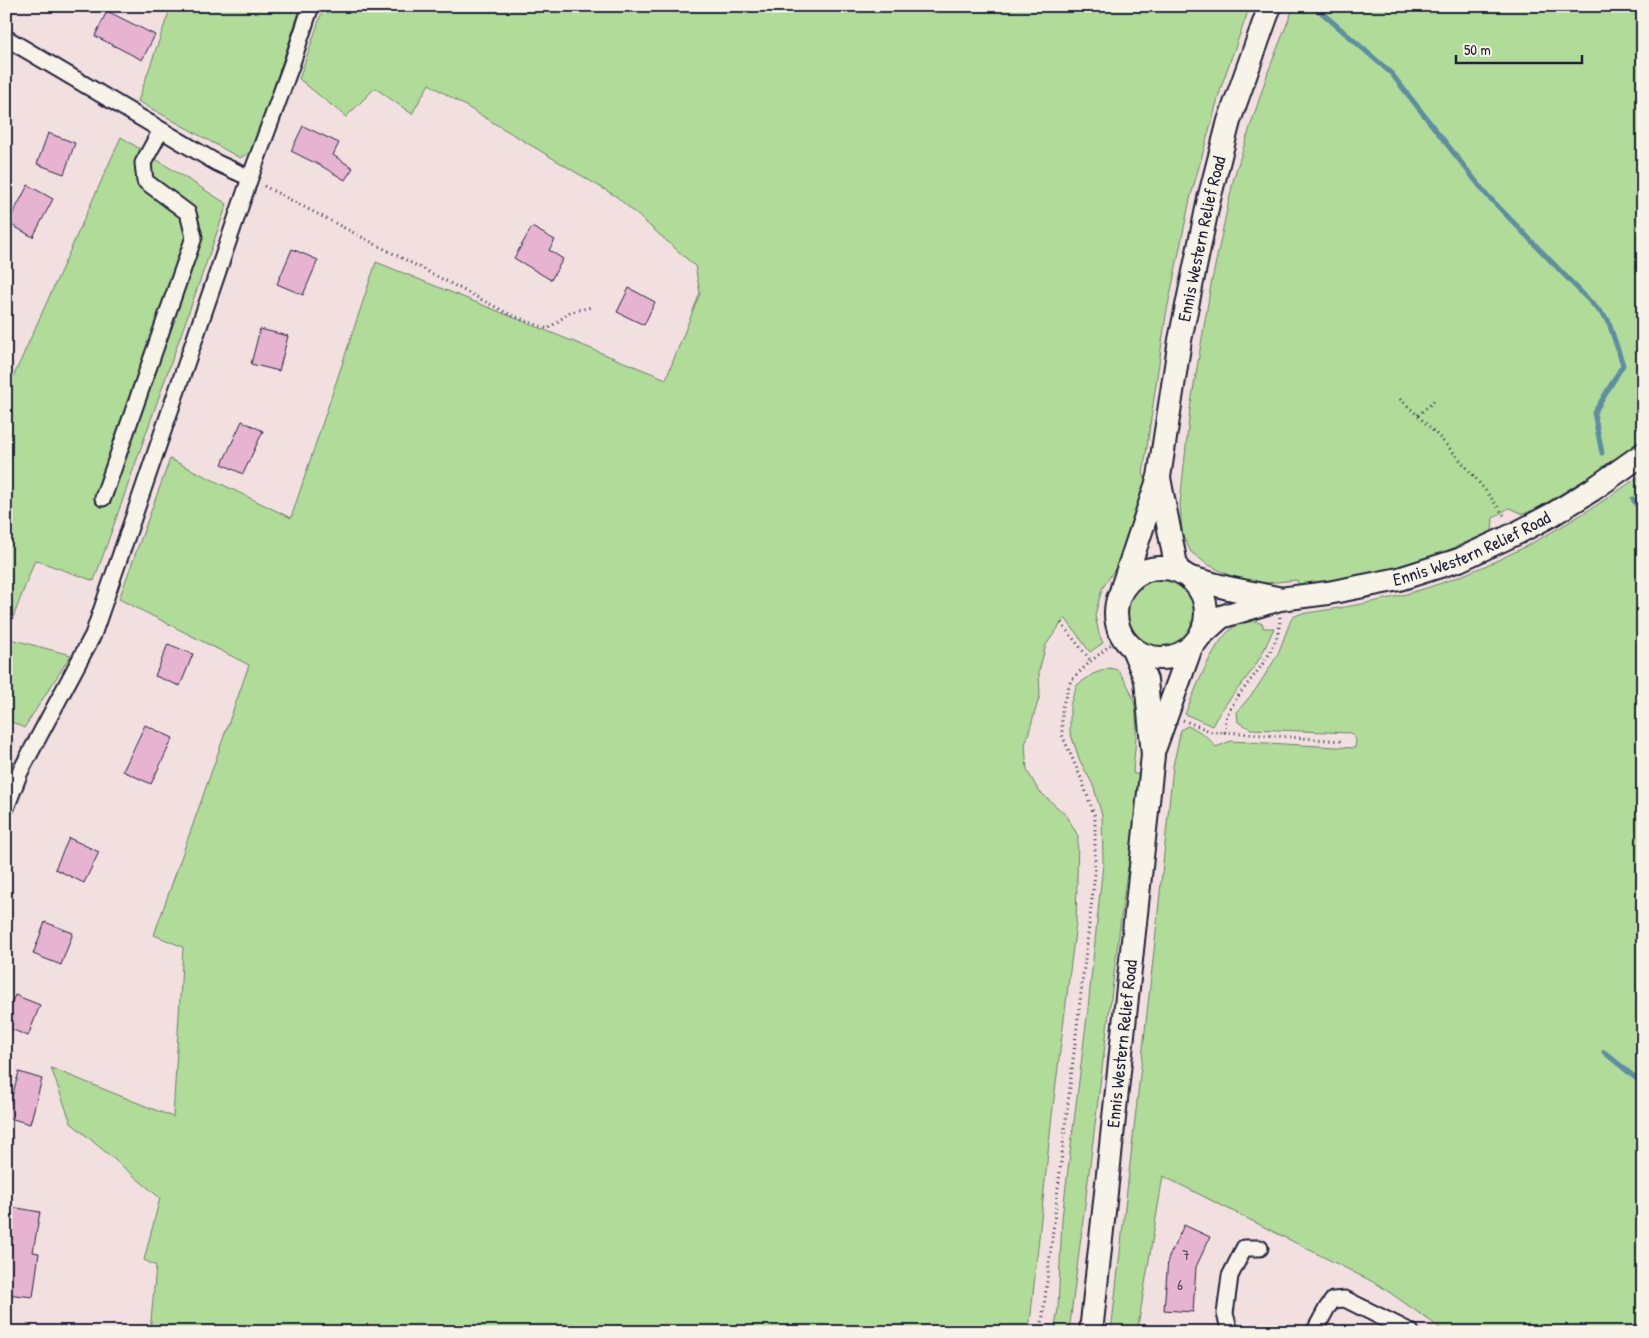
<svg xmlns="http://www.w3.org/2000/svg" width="1649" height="1338" viewBox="0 0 1649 1338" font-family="'Patrick Hand',sans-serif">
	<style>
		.green { fill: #b1db99; stroke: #6a7e6a }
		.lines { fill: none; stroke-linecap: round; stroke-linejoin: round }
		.stream { stroke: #5e8da1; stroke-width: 5 }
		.building { fill: #e6b3d0; stroke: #22223b }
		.street-casing { stroke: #22223b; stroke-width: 19 }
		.primary-casing { stroke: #22223b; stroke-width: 26 }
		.path { stroke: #22223b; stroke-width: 3; stroke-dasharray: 1 4; stroke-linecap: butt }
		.street { stroke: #f7f3e8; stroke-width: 15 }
		.primary { stroke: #f7f3e8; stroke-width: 22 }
		.labels { text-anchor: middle; stroke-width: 5; stroke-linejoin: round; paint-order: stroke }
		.number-label { font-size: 15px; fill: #534660 }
		.street-label { font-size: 18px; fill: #22223b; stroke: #f7f3e8 }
	</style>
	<rect width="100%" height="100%" fill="#f2e0e1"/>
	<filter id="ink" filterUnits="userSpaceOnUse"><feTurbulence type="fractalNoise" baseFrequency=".02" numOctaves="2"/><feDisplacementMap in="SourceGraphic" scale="10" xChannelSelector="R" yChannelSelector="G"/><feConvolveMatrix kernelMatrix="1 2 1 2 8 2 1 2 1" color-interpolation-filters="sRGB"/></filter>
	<g filter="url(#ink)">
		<path class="green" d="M171 6H301L253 150 240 158 138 101Z
			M324 6H1250L1222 84 1190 199 1166 315 1143 474 1149 483 1120 561 1102 589 1095 615 1099 634 1103 643 1090 652 1065 618 1046 645 1039 671 1040 695 1025 745 1027 770 1038 790 1067 816 1078 836 1076 923 1052 1115 1029 1332H150L156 1266 144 1260 160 1198 71 1123 51 1068 173 1117 183 947 154 935 249 665 119 599 170 459 291 518 376 262 666 379 700 293 695 266 617 197 429 84 412 114 375 88 346 117 299 79Z
			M1294 6H1643V442L1620 458 1536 509 1523 514 1509 508 1493 518 1492 531 1435 556 1373 573 1299 586 1297 580 1266 583 1233 577 1207 564 1191 552 1182 534 1180 503 1190 409 1211 285 1234 177 1268 72Z
			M121 137 227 204 94 581 35 560 6 636V393Z
			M1643 474V1332H1446L1379 1285 1163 1176 1137 1332H1111L1154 951 1173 766 1181 730 1187 726C1200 730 1207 736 1216 747L1231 741 1355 748 1356 740 1351 733 1251 729 1238 722 1237 712 1256 689 1277 656 1291 620 1293 617 1300 614C1340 608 1381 602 1420 590 1476 573 1529 547 1579 516 1601 503 1622 488 1643 474Z
			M1125 613a36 36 0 1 1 72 0a36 36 0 1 1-72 0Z
			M1255 621 1263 624V628H1274C1268 641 1263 654 1255 666 1241 687 1223 704 1212 726L1185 714C1195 692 1215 634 1239 624 1244 622 1250 622 1255 621Z
			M6 638 71 655 24 728 6 719Z
			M1109 668 1118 670C1124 679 1130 688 1133 698 1140 720 1134 751 1133 773L1143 776 1125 886 1069 1332H1054L1058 1309 1062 1218 1088 1008 1103 864 1102 815 1093 785 1080 761 1070 732V705L1077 685 1093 674Z"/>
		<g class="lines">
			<path class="stream" d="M1321 12 1391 73 1486 194 1608 320 1623 365 1594 413 1602 453
				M1633 499 1643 516
				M1604 1052 1643 1084"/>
		</g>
		<path class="building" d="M107 11 155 35 142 60 95 36Z
			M303 126 339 143 333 155 353 168 345 180 323 167 291 151Z
			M48 133 75 143 64 174 37 164Z
			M28 185 53 199 33 237 8 223Z
			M532 227 555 240 549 250 563 259 551 280 514 258Z
			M292 249 318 260 303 295 277 284Z
			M629 288 655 302 644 325 617 312Z
			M260 329 288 336 279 371 251 364Z
			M242 421 263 431 243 474 222 464Z
			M168 644 193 654 180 686 155 676Z
			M145 725 173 738 151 784 123 771Z
			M69 838 99 852 84 883 55 869Z
			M45 922 73 933 61 965 33 954Z
			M15 995 40 1005 28 1036 6 1027V1015Z
			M19 1072 42 1079 30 1124 6 1117Z
			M6 1206 40 1212 33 1252 39 1253 33 1297 6 1294V1280L12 1233 6 1232Z
			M1184 1225 1210 1237 1196 1267 1193 1312 1164 1310 1168 1259Z"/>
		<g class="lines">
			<defs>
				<path id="street" d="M6 38 217 163 250 178
					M103 498 194 237 188 213 145 181 143 163 161 130
					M6 808 20 772 93 635 250 178 291 66 311 6
					M1233 1332 1229 1328 1225 1314 1230 1276 1244 1248H1260
					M1314 1332 1327 1308 1333 1300 1345 1299 1411 1332"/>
				<g id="primary">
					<path d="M1159 478 1177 570"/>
					<circle cx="1161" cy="613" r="45"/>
					<path d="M1191 578 1228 588 1277 598"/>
					<path id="s1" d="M1122 588 1159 477 1180 340 1209 199 1229 121 1270 6"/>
					<path id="s2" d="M1201 635 1221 617 1280 599 1328 593 1399 579 1459 560 1517 533 1553 514 1592 490 1643 454"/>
					<path d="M1155 747 1191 647"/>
					<path id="s3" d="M1091 1332 1153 755 1146 680 1133 649"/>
				</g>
			</defs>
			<use href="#street" class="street-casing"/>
			<use href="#primary" class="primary-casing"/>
			<path class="path" d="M264 186 511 315 548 329 570 312 592 307
				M1400 399C1439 434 1476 476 1506 518
				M1418 415 1434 401
				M1280 617C1280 656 1244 681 1228 713 1225 718 1226 726 1225 732L1341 741
				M1061 623 1091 661
				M1183 720 1212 732H1225
				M1041 1332 1095 874V817L1081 778 1062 735V707L1071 680 1091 661 1115 641"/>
			<use href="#street" class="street"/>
			<use href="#primary" class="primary"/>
		</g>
	</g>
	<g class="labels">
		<g class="number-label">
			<text x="1186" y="1260">7</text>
			<text x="1180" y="1290">6</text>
		</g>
		<g class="street-label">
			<text dy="6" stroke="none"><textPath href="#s1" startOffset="359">Ennis Western Relief Road</textPath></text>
			<text dy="6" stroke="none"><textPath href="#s2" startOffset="288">Ennis Western Relief Road</textPath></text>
			<text dy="6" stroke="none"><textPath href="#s3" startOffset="290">Ennis Western Relief Road</textPath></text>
		</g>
	</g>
	<rect width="1649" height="1338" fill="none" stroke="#f7f3e8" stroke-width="25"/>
	<rect x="12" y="12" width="1624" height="1313" fill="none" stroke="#22223b" stroke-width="2" filter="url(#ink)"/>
	<path d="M1456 55v8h126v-8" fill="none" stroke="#22223b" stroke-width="2.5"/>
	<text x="1464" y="55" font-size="15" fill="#22223b" stroke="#f7f3e8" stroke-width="4" paint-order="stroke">50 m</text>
</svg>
